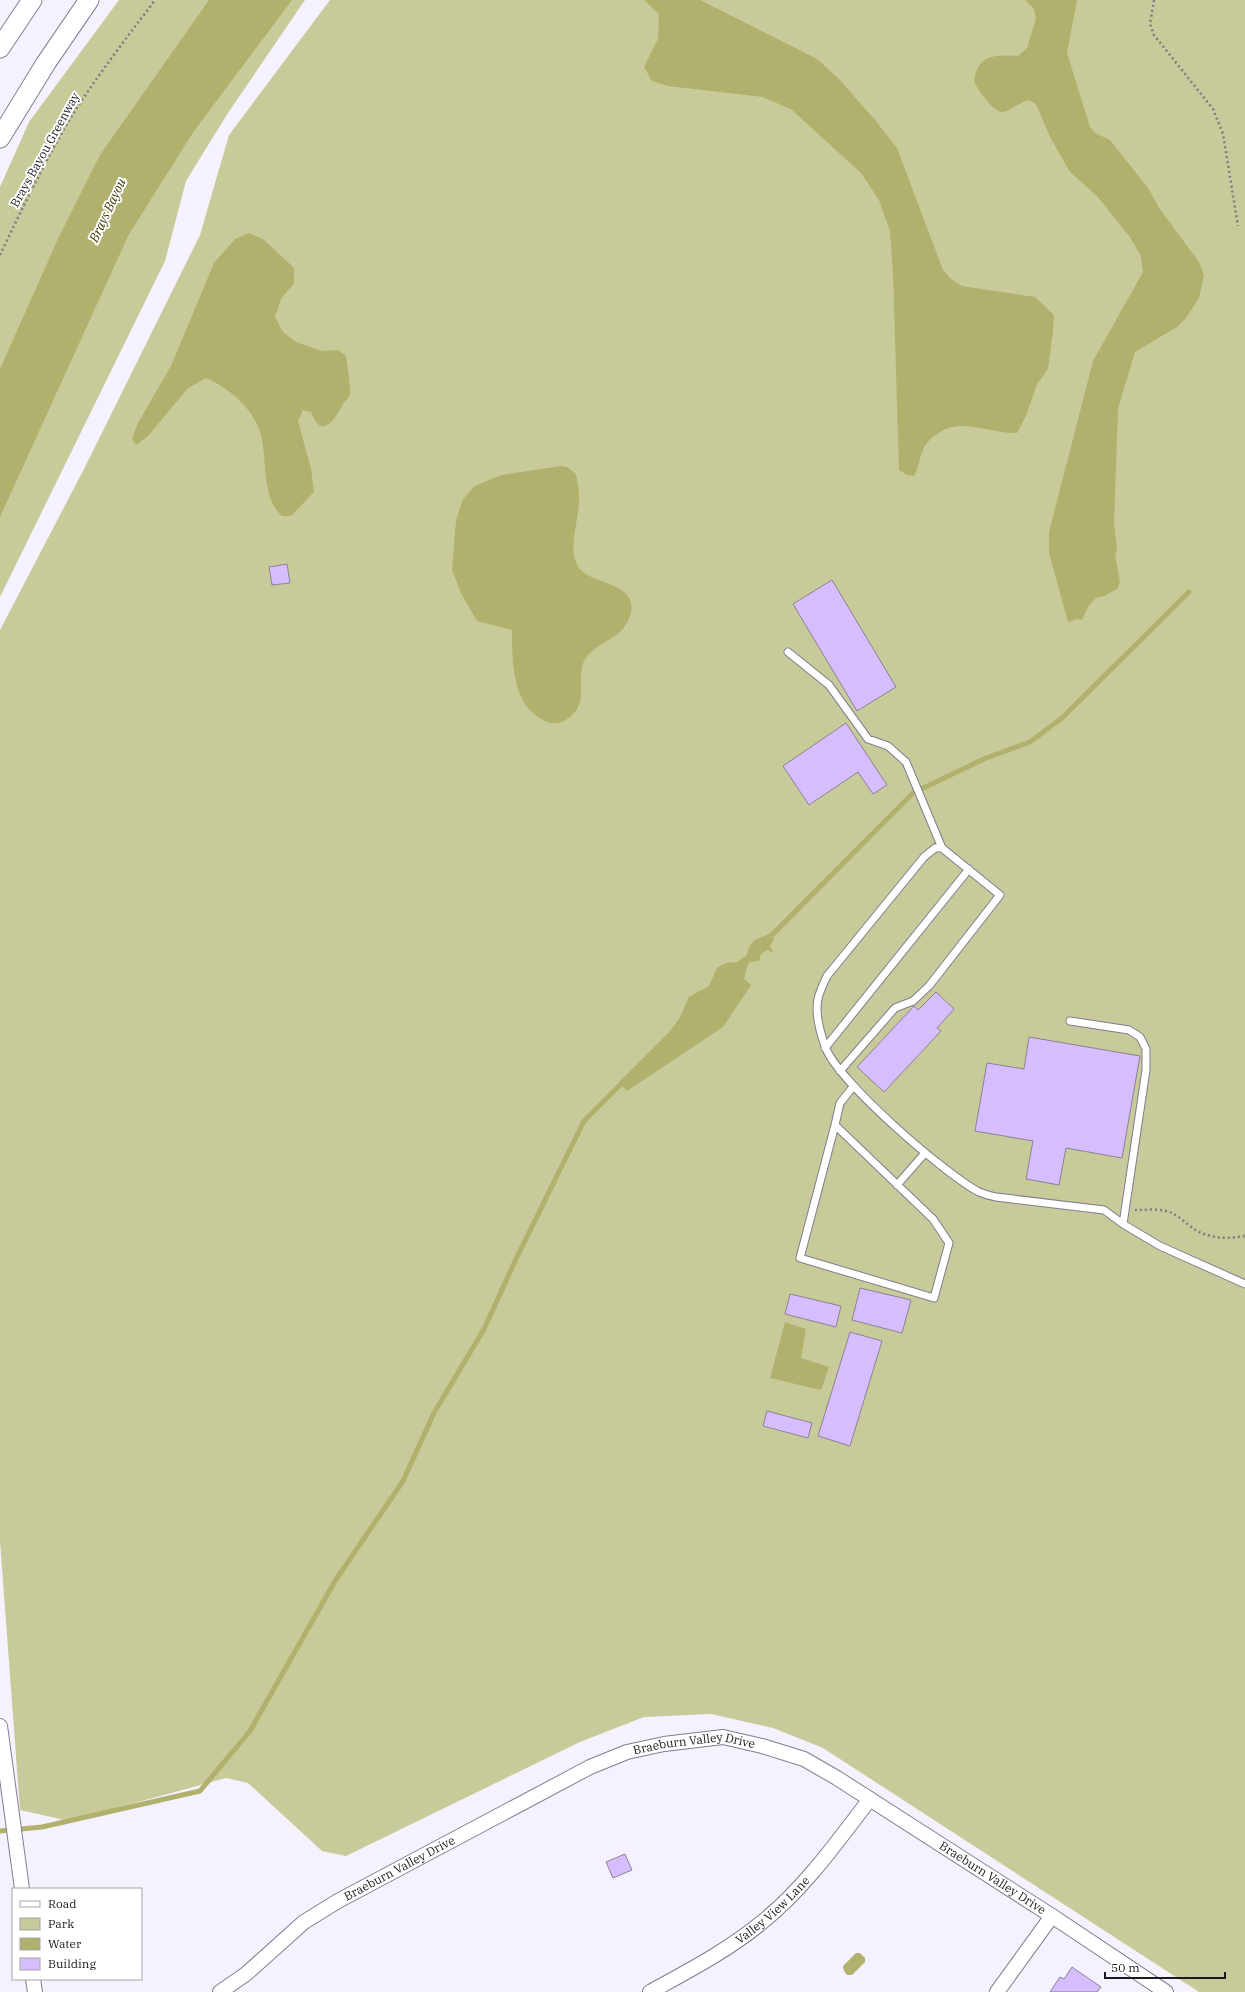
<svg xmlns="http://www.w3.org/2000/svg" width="1245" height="1992" viewBox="0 0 1245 1992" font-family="'IBM Plex Serif',serif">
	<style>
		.green { fill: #c8ca99 }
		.water { fill: #afb16c }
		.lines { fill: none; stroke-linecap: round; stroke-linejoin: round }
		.stream { stroke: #afb16c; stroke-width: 5 }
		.building { fill: #d6befe; stroke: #8a8297 }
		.lane-casing { stroke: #837c90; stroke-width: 9 }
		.street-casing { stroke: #837c90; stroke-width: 16 }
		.secondary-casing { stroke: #837c90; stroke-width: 21 }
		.path { stroke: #7f7b85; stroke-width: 2.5; stroke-dasharray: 2 3; stroke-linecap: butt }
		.lane { stroke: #fff; stroke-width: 7 }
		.street { stroke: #fff; stroke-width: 14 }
		.secondary { stroke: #fff; stroke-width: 19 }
		.labels { text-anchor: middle; stroke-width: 4; stroke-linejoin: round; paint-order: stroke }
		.street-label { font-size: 12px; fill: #1b1820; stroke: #fff }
		.water-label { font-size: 13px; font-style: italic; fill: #393900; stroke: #fff }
	</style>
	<rect width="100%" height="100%" fill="#f6f1ff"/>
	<path class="green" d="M119 0H305L228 113 186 181 165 261 0 597V187L29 122Z
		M330 0H1245V1992H1199L823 1748 773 1728 711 1714 644 1717 580 1742 346 1856 322 1851 248 1783 226 1778 69 1821 20 1810 0 1541V630L84 469 200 235 229 135Z"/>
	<path class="water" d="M209 0H292L194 131 129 234 0 517V369L58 239 100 155Z
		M644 0H700L817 59 839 79 875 120 897 148 943 270 951 279 962 286 1035 297 1054 315 1053 331 1048 369 1037 384 1026 416 1017 433C989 434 961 416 937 434 931 438 925 444 923 450 919 459 919 467 914 476L907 475 899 470 893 272 890 231 879 200 861 173 792 110 763 97 668 86 652 81 644 67 658 39 659 14Z
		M1025 0H1077L1067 53 1090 127 1095 133 1110 140 1148 188 1159 208 1199 262 1204 275 1199 298 1186 318 1177 327 1135 352 1118 408 1114 523 1117 550 1115 554 1120 582 1117 589 1104 596 1096 598 1089 605 1082 620 1077 619 1068 622 1049 553V532L1093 361 1143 272 1141 256 1130 237 1097 196 1070 172 1050 137 1036 104 1029 100C1020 102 1012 110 1003 112 994 113 977 89 974 81 978 54 994 55 1018 56L1027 48 1036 19 1034 9Z
		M249 233 263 239 294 268V283L281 299 275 317 283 332 296 342 322 351 338 350 346 356C347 363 351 390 350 394 349 398 345 401 343 404 335 419 322 441 311 412L303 410 298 421 311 469 314 492 291 516H282C262 498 267 464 262 440 257 411 231 389 206 378L188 388 148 436 136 445 132 439 138 423 171 366 214 263 235 239Z
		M561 466 567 467 576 474C578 483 579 491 579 501 579 519 566 553 580 569 592 584 637 583 631 612 625 640 598 640 586 658 575 673 588 698 574 713 566 722 556 726 545 721 512 706 512 662 512 630L477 621 461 593 452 570 456 521 463 499 475 486 501 475Z
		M770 933 774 939 770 946 774 953 767 950 761 954 759 961 750 962 747 967 744 979 751 985 723 1027 627 1091 619 1082 670 1031 679 1019 689 997 709 986 717 968 726 963 737 962 747 955C752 935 756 942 770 933Z
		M785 1322 806 1329 801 1358 829 1367 821 1390 770 1378Z
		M856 1953H860L865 1958V1962L852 1975H847L844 1971 843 1966Z"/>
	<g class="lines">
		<path class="stream" d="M768 939 913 793 986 758 1030 742 1062 718 1189 592
			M0 1831 42 1827 200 1791 250 1731 335 1581 403 1481 434 1413 484 1329 516 1259 584 1121 626 1079"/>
	</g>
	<path class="building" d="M287 564 290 583 272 585 269 567Z
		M832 580 896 687 857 711 793 604Z
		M846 723 887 785 873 794 858 772 809 805 783 766Z
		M936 992 954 1009 937 1028 941 1031 884 1092 857 1067 914 1006 918 1010Z
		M1029 1037 1140 1056 1122 1158 1066 1148 1059 1185 1026 1179 1033 1141 975 1131 987 1063 1024 1069Z
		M860 1288 911 1300 902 1333 852 1320Z
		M790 1294 841 1306 836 1327 785 1314Z
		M850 1332 882 1341 850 1446 818 1436Z
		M767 1411 812 1423 808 1438 763 1426Z
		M625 1854 632 1870 613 1878 606 1862Z
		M1072 1967 1101 1987 1097 1992H1050L1060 1977 1064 1979Z"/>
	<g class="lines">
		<defs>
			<path id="lane" d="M788 652 829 685 868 739 888 746 906 762 942 848
				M1070 1021 1129 1030 1140 1037 1146 1049V1070L1123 1224
				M825 1048 969 869
				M840 1071 895 1008 913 1001 929 986 1000 895 942 848H935L924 857 827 976C824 982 821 989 819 995 814 1010 820 1032 825 1046 836 1080 945 1174 979 1192 984 1194 990 1196 996 1197L1104 1210 1123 1224 1160 1246 1245 1284
				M835 1125 933 1219 949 1243 934 1298 800 1258Z
				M835 1125 840 1103 853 1087
				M897 1185 925 1153"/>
			<g id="street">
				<path d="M0 1726 22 1889"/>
				<path d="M33 1979 35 1992"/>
				<path id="s1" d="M220 1992 246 1974 304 1922 338 1901 590 1767 627 1752 664 1744 723 1737 762 1746 804 1759 837 1778 1052 1916 1166 1992"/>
				<path id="s2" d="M650 1992C688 1971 727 1951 761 1923 804 1889 837 1842 870 1799"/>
				<path d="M997 1992 1052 1916"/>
			</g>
			<path id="secondary" d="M0 48 32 0
				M0 138 46 63 89 0"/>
		</defs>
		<use href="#lane" class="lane-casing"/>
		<use href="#street" class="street-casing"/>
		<use href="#secondary" class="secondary-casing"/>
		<path class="path" d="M1154 0 1150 24 1154 35 1213 109 1223 134 1238 226
			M0 255C22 209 44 163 70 119 95 78 126 39 155 0
			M1135 1210C1147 1210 1162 1208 1172 1213 1180 1217 1187 1224 1194 1229 1209 1239 1229 1239 1245 1236"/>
		<use href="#lane" class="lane"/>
		<use href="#street" class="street"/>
		<use href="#secondary" class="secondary"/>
	</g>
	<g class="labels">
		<g class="street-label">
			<text transform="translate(45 150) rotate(-61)" y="4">Brays Bayou Greenway</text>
			<text dy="4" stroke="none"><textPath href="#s1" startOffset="543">Braeburn Valley Drive</textPath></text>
			<text dy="4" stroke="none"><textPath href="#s1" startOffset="219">Braeburn Valley Drive</textPath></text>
			<text dy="4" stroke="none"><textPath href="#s1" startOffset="879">Braeburn Valley Drive</textPath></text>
			<text dy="4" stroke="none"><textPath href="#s2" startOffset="148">Valley View Lane</textPath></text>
		</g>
		<g class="water-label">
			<text transform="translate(107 210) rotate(-65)" y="5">Brays Bayou</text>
		</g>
	</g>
	<rect x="12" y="1888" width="130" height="92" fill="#ffffff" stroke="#a4a3a6"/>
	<rect x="20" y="1901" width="20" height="6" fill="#ffffff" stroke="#a4a3a6"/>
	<text x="48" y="1908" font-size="12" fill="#1b1820">Road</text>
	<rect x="20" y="1918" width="20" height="12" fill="#c8ca99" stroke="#a4a3a6"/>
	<text x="48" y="1928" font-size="12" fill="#1b1820">Park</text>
	<rect x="20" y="1938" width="20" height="12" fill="#afb16c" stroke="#a4a3a6"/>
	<text x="48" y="1948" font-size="12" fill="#1b1820">Water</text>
	<rect x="20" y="1958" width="20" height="12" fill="#d6befe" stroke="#a4a3a6"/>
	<text x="48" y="1968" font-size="12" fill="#1b1820">Building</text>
	<path d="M1105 1972v6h120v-6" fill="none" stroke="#1b1820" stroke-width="2"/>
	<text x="1111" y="1972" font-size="12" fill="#1b1820" stroke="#ffffff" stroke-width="3" paint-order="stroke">50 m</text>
</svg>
